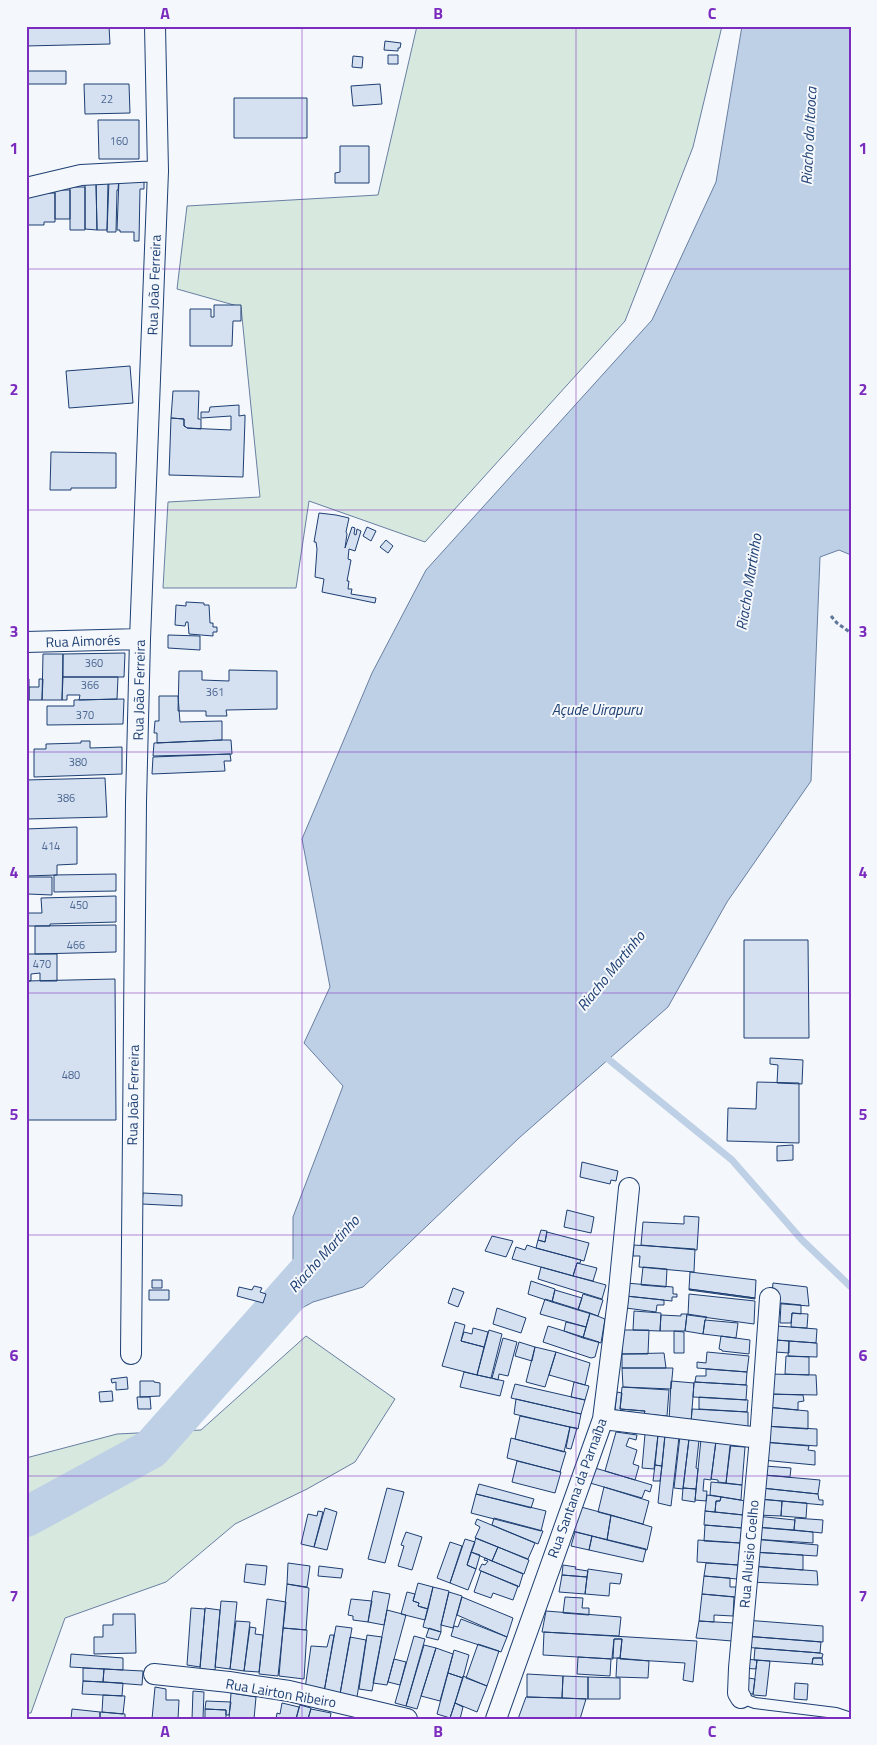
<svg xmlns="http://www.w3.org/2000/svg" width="877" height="1745" viewBox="0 0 877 1745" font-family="'Titillium Web',sans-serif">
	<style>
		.green { fill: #d7e8df; stroke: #687fa3 }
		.water { fill: #bed0e5; stroke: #687fa3 }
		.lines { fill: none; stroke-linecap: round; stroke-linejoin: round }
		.stream { stroke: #bed0e5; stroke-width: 7 }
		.river { stroke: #bed0e5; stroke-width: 40 }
		.building { fill: #d5e0f0; stroke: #1d3f73 }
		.service-casing { stroke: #1d3f73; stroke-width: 12 }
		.minor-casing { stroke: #1d3f73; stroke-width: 22 }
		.path { stroke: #5e769c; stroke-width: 3; stroke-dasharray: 4 2.5; stroke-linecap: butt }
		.service { stroke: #f4f7fb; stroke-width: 10 }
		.minor { stroke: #f4f7fb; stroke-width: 20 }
		.grid { fill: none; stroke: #7b2cbf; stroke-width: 1; stroke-opacity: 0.55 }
		.labels { text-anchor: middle; stroke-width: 4; stroke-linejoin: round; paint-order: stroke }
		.number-label { font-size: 11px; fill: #4b6792 }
		.street-label { font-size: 14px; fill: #1d3f73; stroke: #f4f7fb }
		.water-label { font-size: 15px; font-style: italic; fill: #1d3f73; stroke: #f4f7fb }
		.neatline { fill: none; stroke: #7b2cbf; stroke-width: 2 }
		.grid-label { font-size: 16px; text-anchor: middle; font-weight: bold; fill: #7b2cbf }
	</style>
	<rect width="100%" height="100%" fill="#f4f7fb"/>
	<path class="green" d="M417 26H722L693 147 625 321 425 542 309 501 296 588H163L168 502 260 497 241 307 177 289 187 206 378 195Z
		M306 1336 395 1399 355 1462 307 1489 235 1524 166 1582 65 1618 31 1713H26V1458L117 1434 201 1430Z"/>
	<path class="water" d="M742 26H851V555L839 550 820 557 811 781 727 902 668 1007 519 1138 363 1287 313 1302 267 1327 293 1265V1217L343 1086 304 1043 330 987 302 839 372 673 426 570 652 320 716 182Z"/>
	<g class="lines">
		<path class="stream" d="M602 1054 732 1160 802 1240 851 1287"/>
		<path class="river" d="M26 1517 151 1449 311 1269"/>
	</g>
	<path class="building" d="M26 26H109L110 44 26 46Z
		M385 41 401 43 400 48H398V51L384 50Z
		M388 55H398V64H388Z
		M353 56 363 57 362 68 352 67Z
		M26 71H66V84H26Z
		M84 84H129L130 113 85 114Z
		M380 84 382 104 353 106 351 86Z
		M234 98H307V138H234Z
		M98 120H139V159H99Z
		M340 146H369V183H335V173L340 172Z
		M119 179H144V189H140L139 241H134V232H120V230H117Z
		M119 179 118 190H117L116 232H107L109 180Z
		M85 181H96L97 230 85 229Z
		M108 182 107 230H97L96 183Z
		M70 187H85V230H70Z
		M55 190H70V219H55Z
		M26 193H55V222H44V225H26Z
		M214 305H241V321H233L232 346H190V309H211V317H214Z
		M130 366 133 403 69 408 66 371Z
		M173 391H199L198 419H201V429L187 428 186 427 184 426V419L171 418Z
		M239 405V416L245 415V419L243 477 169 475 171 418 184 419V426L186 427 187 428 231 430V416L201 418V412H209L210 407Z
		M51 452 116 453V488H71V490H50Z
		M319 513 336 515 349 518 346 532 347 534 345 548 352 527 355 528 354 534 356 535 357 529 361 531 355 551 349 549 348 559 351 560 347 581H349L348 589H352L351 594 376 598 375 603 322 592 324 579 315 577 317 549 316 542H314Z
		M367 527 376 531 371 541 363 536Z
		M386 540 393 546 388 553 380 547Z
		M186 602 204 603V605H209L210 623H213V627H217V632H213V636L189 634 188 622H186L185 626 175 625 176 605 186 606Z
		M168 635 200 636V650L168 648Z
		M125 653 124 677H63V654Z
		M43 654H63L62 700H42Z
		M229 670 277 671V709L226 710 227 716H206V711H178L179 671H202V680L229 681Z
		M63 677H118L117 699 79 700 80 695H67V700H62Z
		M26 679H29V700H26Z
		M39 679H43L42 700H29V687H39Z
		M159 696H178L180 722 222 721V740L157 743V733H154L155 721H159Z
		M124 699 123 724 47 725V706H74V700Z
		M222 740H231L232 754 153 756 154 743Z
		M81 741H90V748L122 747V774L34 777V749H46V744L81 743Z
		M230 754 231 761H224L225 771 152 774 153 757Z
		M105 778 107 817 26 819V780Z
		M77 827V864L57 865V875L26 876V829Z
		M116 874V891L54 892V875Z
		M26 876 28 877H52V895L28 894 26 895Z
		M116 896V922L50 924V926H26V913H42L41 898Z
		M116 925V952L35 954V926Z
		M744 940H808L809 1038H744Z
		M26 954H57V981H40V973L31 974V981H26Z
		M115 979 116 1120H26V981Z
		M770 1058 803 1060 802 1084 777 1083 778 1065 770 1064Z
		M757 1082 799 1083V1143L727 1141 728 1108 756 1109Z
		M793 1145V1160L777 1161V1146Z
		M582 1162 618 1171 616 1181 611 1180 610 1184 580 1177Z
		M143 1193 182 1195V1206L142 1204Z
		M567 1210 594 1217 591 1233 564 1227Z
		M684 1216 699 1217 697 1250 641 1245 643 1222 684 1224Z
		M541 1230 547 1231 545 1242 538 1240Z
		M547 1232 589 1243 584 1261 536 1248 538 1240 545 1242Z
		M492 1236 513 1241 506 1257 485 1251Z
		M527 1245 536 1248 581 1260 580 1263H577L573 1276 512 1259 516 1247 525 1250Z
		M634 1245 695 1249 694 1272 639 1267 640 1256H633Z
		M577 1263 597 1268 593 1281 573 1276Z
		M541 1267 606 1285 602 1299 538 1279Z
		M643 1267 667 1269 666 1287 641 1285Z
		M690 1272 756 1280 755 1298 689 1289Z
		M152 1280H162V1288H152Z
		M531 1281 555 1289 552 1302 528 1294Z
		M626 1283 673 1287V1294H677V1297H672V1301L626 1296Z
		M773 1283 807 1287 809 1306 771 1303Z
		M254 1286 262 1288 260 1292 266 1294 263 1303 237 1296 239 1287 252 1290Z
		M453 1288 464 1292 458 1307 448 1303Z
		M689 1289 755 1298V1299L689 1290Z
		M149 1290H169V1300H149Z
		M555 1290 582 1298 578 1310 552 1302Z
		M583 1294 603 1300 598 1316 578 1310Z
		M689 1294 755 1301 754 1324 688 1315Z
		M626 1296 664 1300V1305H657L656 1312 626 1308Z
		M545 1299 590 1313 586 1327 540 1314Z
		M781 1303 801 1305V1314L792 1313 791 1323H780Z
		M497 1308 526 1318 521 1333 493 1324Z
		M634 1311 661 1313 660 1331 633 1330Z
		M590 1313 605 1319 601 1343 583 1338Z
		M792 1313 808 1314 807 1328 791 1327Z
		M681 1314H687L685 1331H660L661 1315 681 1316Z
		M687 1314 707 1317 705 1320 703 1334 685 1331Z
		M705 1320 738 1323 736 1338 703 1334Z
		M455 1322 465 1325 461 1341 484 1347 477 1375 442 1366Z
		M566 1322 586 1327 583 1338 564 1331Z
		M548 1326 599 1342 595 1357 591 1358 543 1342Z
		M777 1326 817 1329 816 1343 776 1340Z
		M473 1328 488 1332 484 1347 461 1341 464 1332 472 1334Z
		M489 1330 502 1334 491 1378 477 1375Z
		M622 1330H649L648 1354H622Z
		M674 1331 684 1332V1353H674Z
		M721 1336 750 1340 749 1354 722 1351V1350L719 1349Z
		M503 1338 517 1342 508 1376 499 1374 498 1380 492 1378Z
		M776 1340 789 1341V1353L775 1352Z
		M789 1341 817 1343V1357L788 1356Z
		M519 1342 535 1347 532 1361 515 1356Z
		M535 1347 556 1352 545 1387 526 1382Z
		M556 1352 590 1363 585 1385 549 1375Z
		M707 1352 749 1356 747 1372 697 1368V1362L706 1363Z
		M664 1353 666 1368H622V1354Z
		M786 1356 809 1357V1375L785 1374Z
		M622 1368H673L671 1389 623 1387Z
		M706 1369 747 1372 746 1385 695 1382 696 1376H706Z
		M464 1372 504 1381 500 1396 460 1387Z
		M768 1374 816 1375 817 1395 768 1394Z
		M127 1377 128 1389 116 1390V1382L112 1383 111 1379Z
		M140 1381H154V1382L160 1383V1396L140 1397Z
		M671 1381 694 1383 691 1423 669 1422Z
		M574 1382 589 1386 585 1400 571 1397Z
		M694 1382 747 1385 746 1400 693 1397Z
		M515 1384 585 1400 581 1414 511 1398Z
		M622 1387 669 1390 667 1416 644 1414 645 1411 620 1409Z
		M112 1391 113 1401 100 1402 99 1392Z
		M617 1392 622 1393 620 1409 645 1411 644 1414 615 1410Z
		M768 1394 803 1395 804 1401 798 1402V1410L767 1407Z
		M137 1397H150L151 1409H138Z
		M699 1397 748 1400 747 1412 699 1409Z
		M516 1399 581 1414 578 1429 514 1414Z
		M765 1407 808 1411V1429L764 1426Z
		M692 1409 748 1412V1427L691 1423Z
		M520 1416 570 1427 564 1452 515 1439Z
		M764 1426 817 1429V1446L763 1442Z
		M570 1427 577 1428 571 1449 566 1448Z
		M616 1432 637 1435 636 1440 629 1438 626 1446 637 1450 633 1464 639 1466 635 1480 605 1471Z
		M645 1434 658 1435 654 1469 642 1468Z
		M658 1435H665L662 1466 655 1465Z
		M665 1435 679 1437 671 1506 658 1503Z
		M680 1436 689 1439 683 1489 674 1488Z
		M511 1438 566 1452 560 1472 507 1458Z
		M689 1439 699 1440 696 1468 698 1469 696 1489 683 1488Z
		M701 1439 716 1441 711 1480 704 1479 703 1491H707L706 1501 695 1500Z
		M716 1441 731 1443 726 1483 718 1482V1480L711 1479Z
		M763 1442 809 1446 808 1450 815 1451V1465L762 1460Z
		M730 1446 745 1447 742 1485 726 1483Z
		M517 1461 561 1472 555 1493 512 1482Z
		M655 1465 662 1466 660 1481H653Z
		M765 1466 791 1468 790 1477 764 1475Z
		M595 1468 652 1485 650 1492 645 1490 642 1498 590 1483Z
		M763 1475 820 1480 818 1494 762 1488Z
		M711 1482 742 1485 741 1500 710 1495Z
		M479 1484 534 1499 531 1508 476 1494Z
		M604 1487 649 1501 643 1524 598 1512Z
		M387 1488 404 1492 385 1563 368 1559Z
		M683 1488 696 1489 695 1502 682 1500Z
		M761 1488 818 1494 819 1500H823V1505L760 1499Z
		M476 1494 546 1511 541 1531 471 1513Z
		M707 1495 721 1497 720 1501H716L715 1512 705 1511Z
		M721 1497 746 1501 744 1515 715 1512 716 1501H720Z
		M758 1499 782 1501 781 1516 756 1515Z
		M782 1501 807 1503 806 1518 781 1516Z
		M581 1507 611 1515 607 1540 573 1531Z
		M325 1508 337 1512 327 1550 314 1547Z
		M318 1511 323 1512 314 1547 301 1544 308 1514 317 1516Z
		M705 1511 743 1515 742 1528 704 1525Z
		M611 1515 652 1527 647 1550 607 1540Z
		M756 1516 795 1520 794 1530 755 1527Z
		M494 1518 543 1531 538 1544 492 1525Z
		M795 1518 823 1520 822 1533 794 1530Z
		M477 1519 535 1543 528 1559 475 1538 480 1527 475 1524Z
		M705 1525 742 1528 740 1543 704 1541Z
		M755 1527 813 1532V1543L753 1539Z
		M406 1532 422 1537 412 1570 398 1566 404 1546 401 1545Z
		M575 1532 592 1536 589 1550 571 1546Z
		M592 1536 646 1549 643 1562 589 1550Z
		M476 1538 498 1547 492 1561 471 1552Z
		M465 1539 475 1542 467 1565 476 1569 468 1590 450 1583Z
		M753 1539 818 1545 817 1556 752 1552Z
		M698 1540 740 1543 738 1565 697 1562Z
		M450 1542 462 1546 450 1583 437 1578Z
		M498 1547 529 1560 524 1574 492 1561Z
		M471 1552 480 1555 476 1569 467 1565Z
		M752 1552 803 1555V1570L750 1566Z
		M485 1558 523 1574 519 1587 479 1570 482 1564 485 1565 488 1561 484 1560Z
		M288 1563 310 1566 307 1587 287 1584Z
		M706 1563 738 1565 737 1579 704 1576Z
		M246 1564 267 1566 265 1585 244 1582Z
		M563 1565 576 1567 575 1569 588 1571 587 1577 562 1575Z
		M319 1566 343 1569 341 1578 318 1576Z
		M751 1566 817 1571 818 1585 750 1582Z
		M588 1569 622 1574 620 1584 610 1583 609 1596 585 1594Z
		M481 1571 518 1586 513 1600 493 1593 491 1598 474 1592Z
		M562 1575 587 1577 585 1594 559 1592Z
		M704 1576 730 1578V1587H737L736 1597 702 1594Z
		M418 1583 433 1587 428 1609 418 1606 419 1603 413 1601Z
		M287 1584 309 1588 306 1630 283 1628Z
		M433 1587 449 1591 441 1625V1632L423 1627Z
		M373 1591 390 1594 384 1625 368 1622Z
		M407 1592 415 1594 413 1601 419 1603 418 1606 428 1609 425 1620 401 1614Z
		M449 1592 462 1596 453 1628 441 1625Z
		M702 1594 734 1597 733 1616 714 1615V1622L699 1621Z
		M462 1597 513 1618 507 1637 457 1615Z
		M565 1597 583 1598 582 1608H589V1615L563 1613Z
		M267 1599 286 1602 278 1676 259 1674Z
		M351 1599 372 1601 368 1622 353 1620V1616L348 1615Z
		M221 1601 237 1602 230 1669 215 1667Z
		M191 1608 205 1609 200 1667 187 1665Z
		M205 1608 220 1610 215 1670 200 1669Z
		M387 1610 406 1615 387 1685 373 1683Z
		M546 1611 621 1617 619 1636 542 1632Z
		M113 1614H135L136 1653 94 1654V1637H103V1625H113Z
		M461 1619 507 1637 501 1652 451 1636 454 1626 458 1627Z
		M745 1620 823 1626V1642L744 1636Z
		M236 1621 250 1622 244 1671 230 1669Z
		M699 1621 734 1623 732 1641 696 1638Z
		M336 1626 352 1628 340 1694 324 1692Z
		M250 1627 256 1628 255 1634 263 1635 259 1672 244 1671Z
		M283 1628 307 1630 304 1679 279 1676Z
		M429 1628 441 1632 438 1640 426 1637Z
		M544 1632 697 1641 693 1682 683 1680 685 1663 620 1659 622 1639H614L613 1659 543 1655Z
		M330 1635H334L324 1692 305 1689 311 1646 327 1647Z
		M367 1635 382 1637 372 1691 359 1689Z
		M414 1636 425 1639 406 1706 395 1703Z
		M744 1636 821 1642 820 1653 743 1647Z
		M350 1637 366 1640 357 1697 340 1694Z
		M614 1639H622L620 1658H612Z
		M478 1644 499 1651 487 1686 466 1678Z
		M424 1645 436 1648 417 1709 406 1706Z
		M436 1648 453 1654 440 1701 421 1696Z
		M755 1648 820 1653 823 1654 822 1658H813L812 1664 754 1660Z
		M454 1650 469 1655 463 1678 448 1673Z
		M71 1654 123 1658V1670L70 1667Z
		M578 1657 611 1659 610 1676 577 1674Z
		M617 1658 649 1661 648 1678 616 1677Z
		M813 1658H822L823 1665 812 1664Z
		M394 1659 406 1662 400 1685 388 1682Z
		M743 1659 757 1660 756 1669 742 1668Z
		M757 1660 770 1661 766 1696 753 1695Z
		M83 1668 104 1669 103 1682 83 1681Z
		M104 1669 143 1671 142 1685 103 1682Z
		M448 1673 463 1678 450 1718 437 1714Z
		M527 1674 563 1676 562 1698 527 1697Z
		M463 1676 487 1686 477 1712 455 1703Z
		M563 1676 588 1677V1699L562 1698Z
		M588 1677 620 1678V1699H588Z
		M742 1677 755 1679 753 1694 740 1693Z
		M83 1681 123 1683 122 1696 82 1694Z
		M795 1683 808 1684 807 1700 794 1699Z
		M155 1687 166 1689V1700H179L178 1719H152Z
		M193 1691 204 1692 203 1719H192Z
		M231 1693 256 1697 254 1719H229Z
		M103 1695 125 1696 123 1714 102 1712Z
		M526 1697 562 1698 586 1699 580 1719H518Z
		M206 1701 231 1702 229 1715H226V1710L205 1709Z
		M282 1703 299 1707 296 1719H276L277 1713 280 1714Z
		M455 1703 463 1707 460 1719 450 1718Z
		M300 1705 311 1708 308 1719H296Z
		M72 1709 100 1712V1719H71Z
		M205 1709 226 1710V1719H205Z
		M311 1709 331 1713 330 1719H308Z
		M100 1712 125 1714V1719H100Z"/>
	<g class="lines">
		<defs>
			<path id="service" d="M741 1698 755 1703 836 1713 851 1718"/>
			<path id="minor" d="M26 188 81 175 158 171
				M26 642 140 639
				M131 1354 136 802 140 639 158 171 155 26
				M603 1419 760 1438
				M154 1674 229 1682 289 1691 407 1719
				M741 1698 738 1693 739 1668 760 1438 770 1298
				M496 1719 603 1419 618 1300 629 1188"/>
		</defs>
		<use href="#service" class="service-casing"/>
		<use href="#minor" class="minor-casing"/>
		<path class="path" d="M831 616 837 623 851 633"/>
		<use href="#service" class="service"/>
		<use href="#minor" class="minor"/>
	</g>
	<path class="grid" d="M302 26V1719M576 26V1719M26 269H851M26 510H851M26 752H851M26 993H851M26 1235H851M26 1476H851"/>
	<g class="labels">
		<g class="number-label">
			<text x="107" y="103">22</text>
			<text x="119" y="145">160</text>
			<text x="94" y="667">360</text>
			<text x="90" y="689">366</text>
			<text x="215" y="696">361</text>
			<text x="85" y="719">370</text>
			<text x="78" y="766">380</text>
			<text x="66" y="802">386</text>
			<text x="51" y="850">414</text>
			<text x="79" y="909">450</text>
			<text x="76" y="949">466</text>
			<text x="42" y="968">470</text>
			<text x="71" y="1079">480</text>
		</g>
		<g class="street-label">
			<text transform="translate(154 285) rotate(-88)" y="5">Rua João Ferreira</text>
			<text transform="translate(83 641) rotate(-2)" y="5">Rua Aimorés</text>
			<text transform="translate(139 690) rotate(-89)" y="5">Rua João Ferreira</text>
			<text transform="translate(133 1095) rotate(-89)" y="5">Rua João Ferreira</text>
			<text transform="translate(577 1488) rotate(-70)" y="5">Rua Santana da Parnaíba</text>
			<text transform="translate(749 1554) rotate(-85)" y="5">Rua Aluisio Coelho</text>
			<text transform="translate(281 1693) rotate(10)" y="5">Rua Lairton Ribeiro</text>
		</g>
		<g class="water-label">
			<text transform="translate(809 136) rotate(-87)" y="5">Riacho da Itaoca</text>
			<text transform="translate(749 582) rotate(-81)" y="5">Riacho Martinho</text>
			<text x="597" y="715">Açude Uirapuru</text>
			<text transform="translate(611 971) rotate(-51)" y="5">Riacho Martinho</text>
			<text transform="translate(324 1254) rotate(-48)" y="5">Riacho Martinho</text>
		</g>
	</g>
	<rect width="877" height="1745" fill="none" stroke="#f4f7fb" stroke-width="55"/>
	<rect x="28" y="28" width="822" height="1690" class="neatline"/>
	<g class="grid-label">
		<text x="165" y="19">A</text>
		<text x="438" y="19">B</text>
		<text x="712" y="19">C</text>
		<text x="14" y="154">1</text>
		<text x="863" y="154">1</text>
		<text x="14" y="395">2</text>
		<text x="863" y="395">2</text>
		<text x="14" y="637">3</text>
		<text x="863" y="637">3</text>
		<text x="14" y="878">4</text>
		<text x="863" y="878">4</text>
		<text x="14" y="1120">5</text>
		<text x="863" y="1120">5</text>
		<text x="14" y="1361">6</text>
		<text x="863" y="1361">6</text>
		<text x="14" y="1602">7</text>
		<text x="863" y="1602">7</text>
		<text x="165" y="1737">A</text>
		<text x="438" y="1737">B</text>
		<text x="712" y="1737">C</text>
	</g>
</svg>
